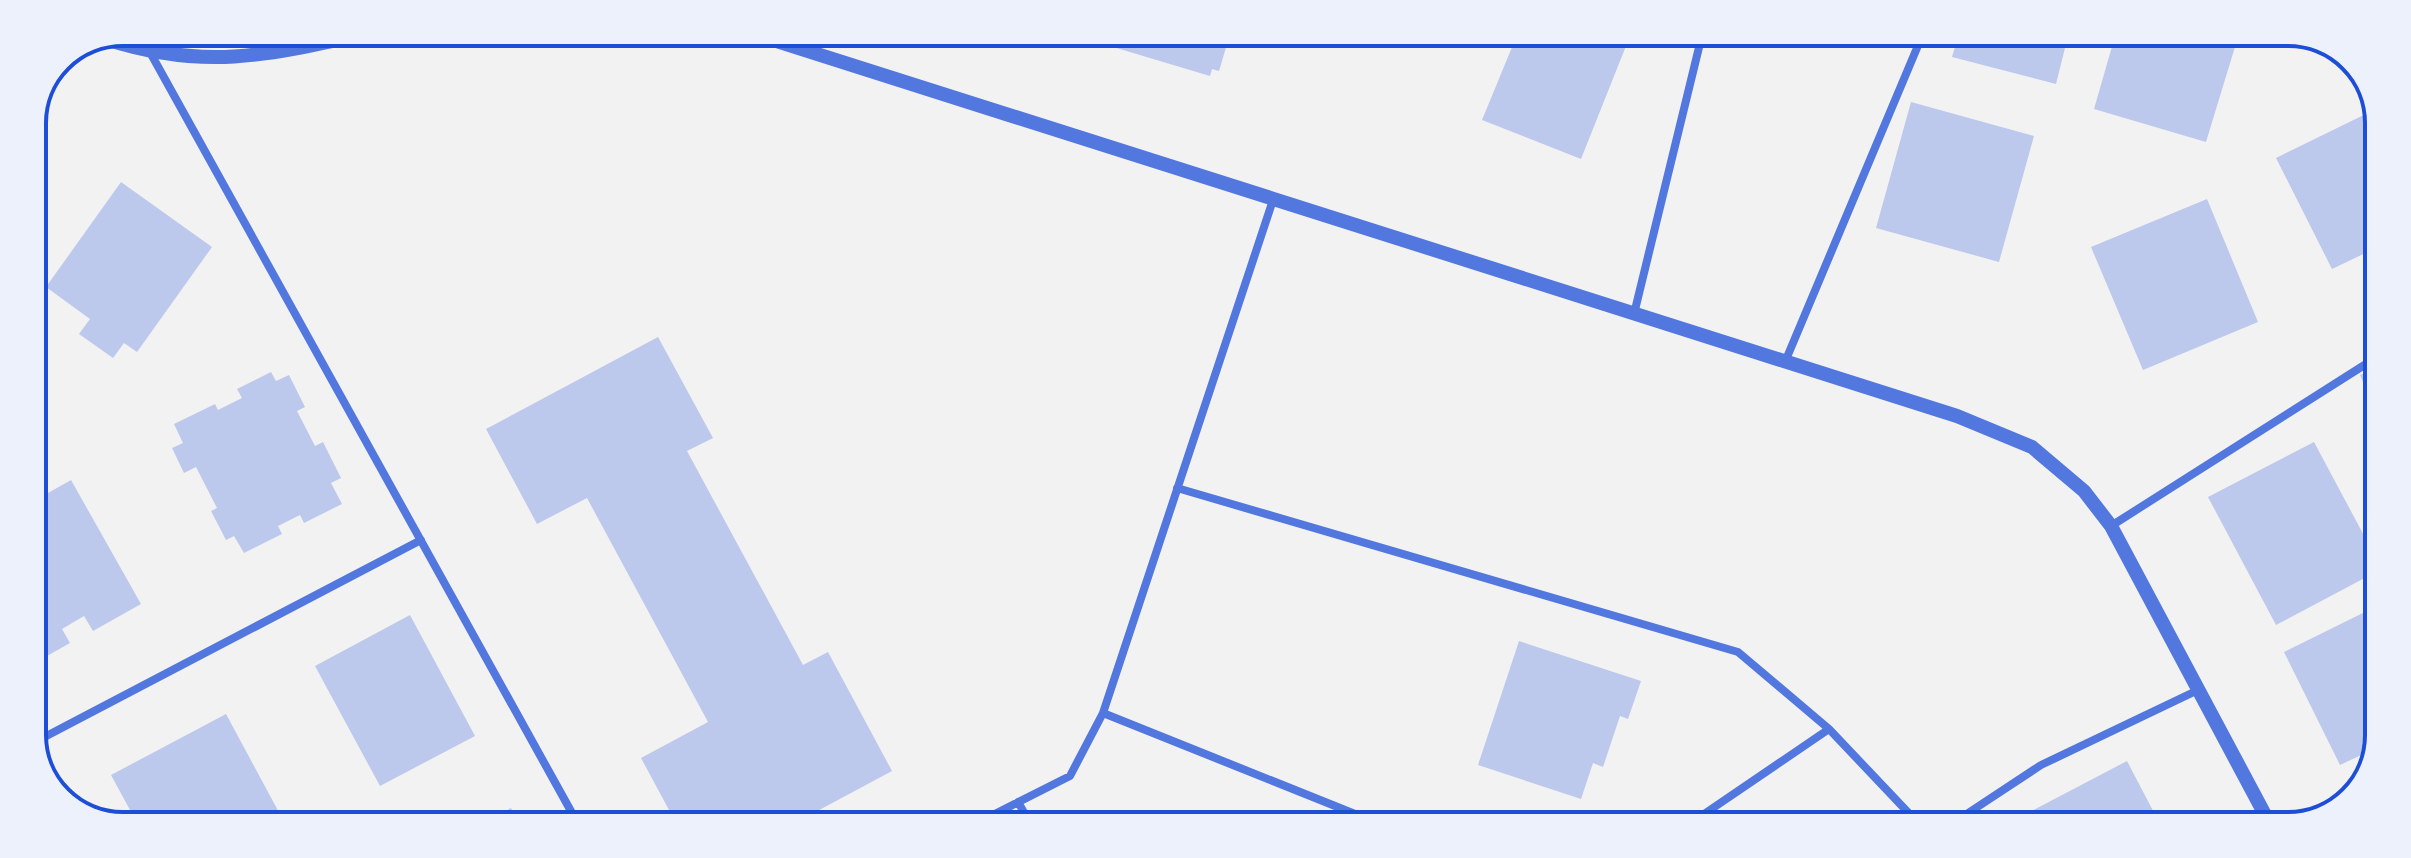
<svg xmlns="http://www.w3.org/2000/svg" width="2411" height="858" viewBox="0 0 2411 858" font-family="Mulish,sans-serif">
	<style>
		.building { fill: #bdc9ec }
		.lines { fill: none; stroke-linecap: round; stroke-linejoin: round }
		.minor { stroke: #5277de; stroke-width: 8 }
		.tertiary { stroke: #5277de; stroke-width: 14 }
		.rim { fill: none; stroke: #1d4ed8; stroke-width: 4 }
	</style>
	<rect width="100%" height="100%" fill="#f2f2f2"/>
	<path class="building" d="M1095 34H1230L1219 71 1212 69 1210 76 1093 41Z
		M1517 35H1613L1628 41 1581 159 1482 120Z
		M1958 36H2068L2056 84 1952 57Z
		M2115 36 2238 37 2206 142 2094 109Z
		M1911 102 2034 136 1999 262 1876 228Z
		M2376 109 2378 247 2332 269 2276 158Z
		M121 182 212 247 137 352 124 343 113 358 79 334 90 319 46 287Z
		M2207 199 2258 322 2143 370 2091 247Z
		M658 337 713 438 687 451 803 665 828 652 892 771 795 823H676L641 758 708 722 587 498 537 524 486 429Z
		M2377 368V414L2360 375Z
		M271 372 276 381 289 375 305 407 297 411 315 446 323 442 341 478 331 483 342 504 304 523 300 515 278 526 282 534 244 553 234 536 226 540 211 511 217 508 196 467 184 473 172 448 183 443 174 424 215 404 218 410 242 398 237 389Z
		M2314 442 2376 558V572L2276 625 2208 497Z
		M71 480 141 604 93 631 84 616 62 629 70 643 40 660 32 649V523L36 521 32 502Z
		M2375 607 2374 749 2340 765 2284 652Z
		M410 615 475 736 380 786 315 666Z
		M1519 641 1641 681 1628 719 1620 716 1603 767 1593 763 1581 799 1478 765Z
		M226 714 282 818 275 822 136 821 111 775Z
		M2127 761 2161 826 2005 825Z
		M511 808 518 822H484Z"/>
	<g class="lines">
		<path class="minor" d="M151 54 577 822
			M1634 314 1702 35
			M1785 362 1922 36
			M1177 488 1738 652 1829 729 1920 825
			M2111 526 2377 357
			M1103 713 1380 824
			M33 743 421 540
			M1018 802 1030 823
			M977 823 1070 776 1103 713 1273 200
			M1688 825 1829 729
			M1950 825 2041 765 2196 691"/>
		<path class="tertiary" d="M751 33 1957 416 2032 447 2084 491 2111 526 2271 826
			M106 39C205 71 270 55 368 33"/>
	</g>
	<path d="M0 0H2411V858H0ZM123 46H2288A77 77 0 0 1 2365 123V735A77 77 0 0 1 2288 812H123A77 77 0 0 1 46 735V123A77 77 0 0 1 123 46Z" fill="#edf1fc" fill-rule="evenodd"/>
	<path class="rim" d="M123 46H2288A77 77 0 0 1 2365 123V735A77 77 0 0 1 2288 812H123A77 77 0 0 1 46 735V123A77 77 0 0 1 123 46Z"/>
</svg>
